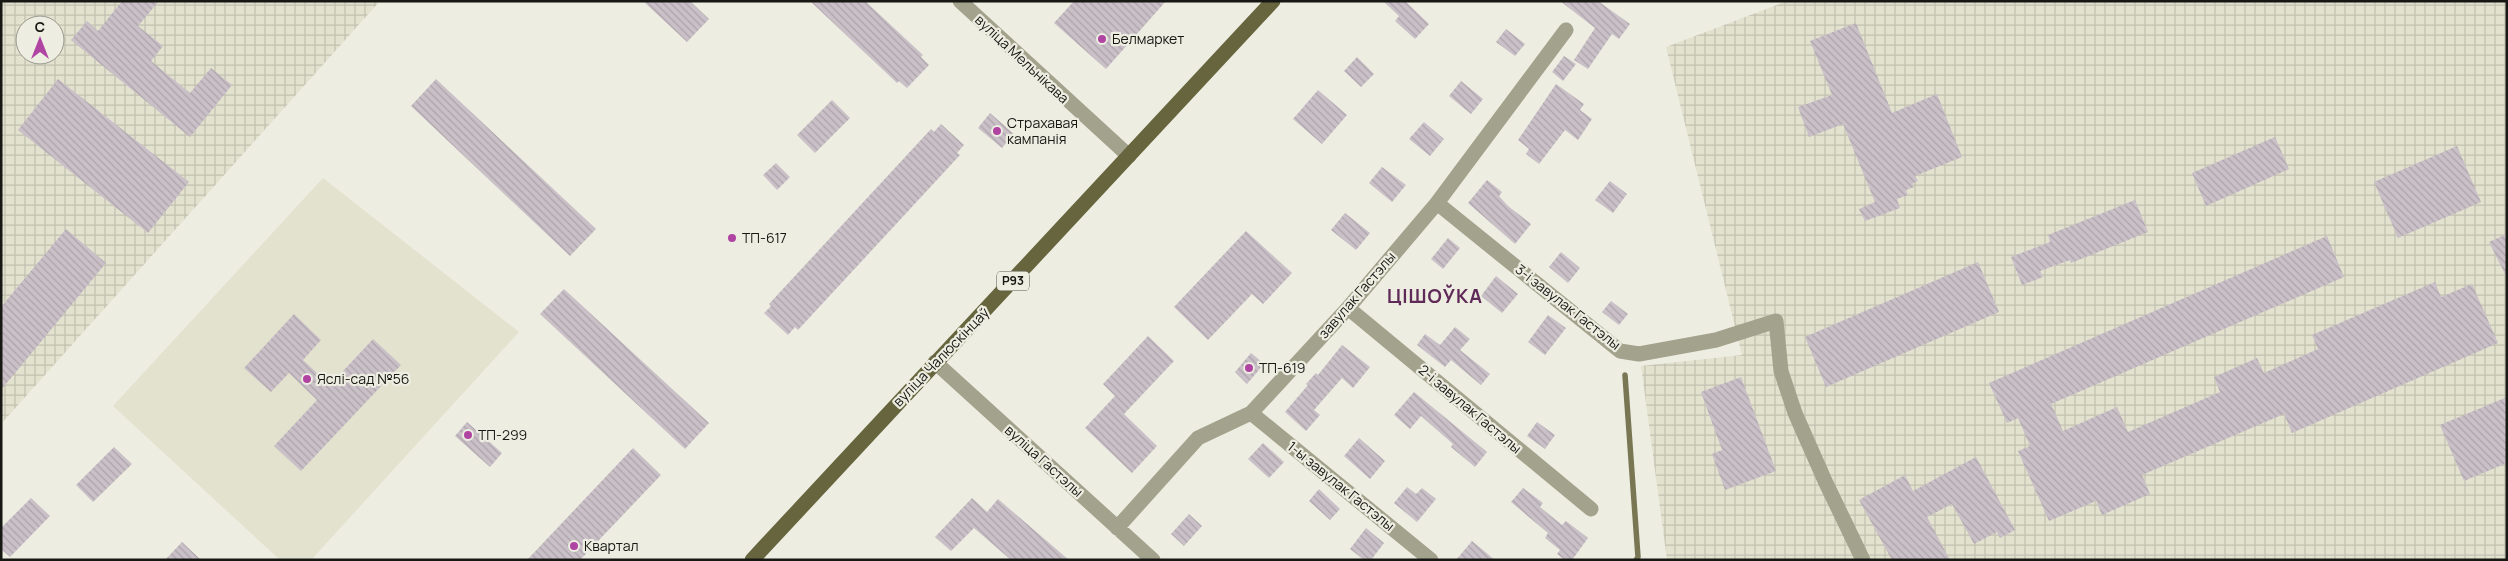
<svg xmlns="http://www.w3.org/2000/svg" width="2508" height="561" viewBox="0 0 2508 561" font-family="Manrope,sans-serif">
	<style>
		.built { fill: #e3e2cf }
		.industrial { fill: url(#industrial-grid); fill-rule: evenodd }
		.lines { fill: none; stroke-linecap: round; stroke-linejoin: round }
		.stream { stroke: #787653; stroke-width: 5.5 }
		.building { fill: url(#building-back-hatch) }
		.minor { stroke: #a2a28d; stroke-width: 15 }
		.major { stroke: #66653e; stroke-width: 15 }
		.poi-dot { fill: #b044a3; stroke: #edede1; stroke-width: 2 }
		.labels { text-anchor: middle; stroke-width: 4.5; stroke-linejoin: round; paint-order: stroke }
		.shield { fill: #edede1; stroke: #575751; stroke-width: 1 }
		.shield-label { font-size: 12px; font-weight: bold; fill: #171713 }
		.poi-label { font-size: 14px; fill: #171713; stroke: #edede1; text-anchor: start }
		.street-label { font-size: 14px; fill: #171713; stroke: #edede1 }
		.district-label { font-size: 19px; font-weight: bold; letter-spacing: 1px; fill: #5f2a58; stroke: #edede1 }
	</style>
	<defs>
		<pattern id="industrial-grid" width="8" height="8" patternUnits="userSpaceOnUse" patternTransform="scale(1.25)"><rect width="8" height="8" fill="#e3e2cf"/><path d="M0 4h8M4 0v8" fill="none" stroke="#c2c1b1"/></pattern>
		<pattern id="building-back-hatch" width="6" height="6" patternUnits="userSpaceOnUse" patternTransform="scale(1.25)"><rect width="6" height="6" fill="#cac0c8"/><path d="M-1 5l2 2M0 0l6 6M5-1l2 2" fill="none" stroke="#ada4ab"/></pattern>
	</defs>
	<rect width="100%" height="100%" fill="#edede1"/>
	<path class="built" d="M323 178 519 332 311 560H280L113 406Z"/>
	<path class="industrial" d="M1 1H380L1 424ZM25 25H55V55H25Z
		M1787 1H2507V560H1667L1641 366 1742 355 1666 47Z"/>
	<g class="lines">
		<path class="stream" d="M1625 375 1638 557 1636 560"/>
	</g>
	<path class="building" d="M122 1H159L138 26 163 46 151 61 190 93 211 68 232 85 190 137 71 40 87 21 98 31Z
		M643 1H690L709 19 687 42Z
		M810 1H865L923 55 921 57 929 65 907 88 899 81 897 83Z
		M1074 1H1166L1106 69 1054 23Z
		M1383 1H1405L1429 24 1415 39 1395 21 1399 16Z
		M1560 1H1598L1630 24 1619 39 1612 34 1588 69 1574 60 1595 28Z
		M1856 23 1892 113 1937 94 1962 157 1915 176 1918 181 1912 184 1914 187 1906 190 1908 195 1897 199 1900 208 1865 221 1859 209 1875 202 1843 124 1809 137 1798 107 1832 95 1810 41Z
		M1506 29 1525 44 1515 56 1496 42Z
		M1564 56 1576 64 1563 81 1552 72Z
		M1357 57 1374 74 1361 87 1344 71Z
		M58 79 189 182 148 233 18 130Z
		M436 79 596 229 570 256 411 106Z
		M1461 81 1483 99 1471 114 1449 96Z
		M1556 84 1584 104 1580 110 1592 119 1578 140 1565 130 1539 164 1526 154 1529 149 1518 140Z
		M1318 90 1347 115 1322 144 1293 119Z
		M832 100 850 118 815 153 797 135Z
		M990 113 1014 134 1002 148 978 128Z
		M1424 122 1444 139 1430 156 1409 139Z
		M941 124 964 145 957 153 960 155 798 330 795 327 788 335 764 313 771 306 769 304 931 129 934 132Z
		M2275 137 2289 169 2206 206 2192 173Z
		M2457 146 2481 202 2398 238 2374 182Z
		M776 163 790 177 777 190 763 175Z
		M1382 167 1406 185 1392 202 1369 183Z
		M1487 180 1502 192 1499 196 1508 206 1531 224 1515 244 1468 203Z
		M1610 181 1627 194 1613 213 1595 200Z
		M2135 200 2148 232 2071 263 2070 260 2040 271 2043 277 2022 285 2011 257 2050 242 2048 235Z
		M1345 213 1370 233 1356 250 1331 230Z
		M66 229 106 263 1 390V307Z
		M1246 231 1292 273 1263 304 1252 294 1208 340 1174 307Z
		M2507 234V278L2489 242Z
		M2327 236 2344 277 2051 404 2063 431 2117 407 2128 432 2220 392 2214 377 2257 358 2264 373 2318 349 2312 335 2435 282 2441 297 2472 284 2498 343 2292 433 2284 414 2142 475 2150 494 2102 515 2096 501 2049 521 2018 451 2030 446 2018 418 2007 423 1989 383Z
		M1448 238 1460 248 1443 269 1431 259Z
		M1561 252 1580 268 1568 283 1549 267Z
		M1978 262 1999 312 1826 387 1805 337Z
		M1496 276 1518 294 1502 313 1481 296Z
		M564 289 709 423 685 449 540 314Z
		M1611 301 1628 314 1619 325 1602 312Z
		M294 314 321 340 303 360 330 385 373 339 401 365 301 471 274 446 317 400 289 373 271 392 244 368Z
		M1548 315 1566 328 1545 355 1528 342Z
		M1455 327 1470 339 1460 350 1490 374 1481 385 1451 360 1445 367 1417 345 1425 334 1440 345Z
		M1148 336 1174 361 1124 414 1157 446 1132 473 1085 428 1115 396 1103 384Z
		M1342 345 1370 367 1353 388 1342 378 1314 410 1320 415 1306 431 1285 412 1308 385 1306 384 1316 373 1318 375Z
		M1251 353 1264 364 1247 384 1235 372Z
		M1741 377 1776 471 1725 490 1712 454 1722 450 1701 392Z
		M1414 392 1487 452 1475 467 1451 447 1453 444 1421 416 1410 429 1394 415Z
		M2507 397V463L2464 481 2440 425Z
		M467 422 502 453 490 467 455 436Z
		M1537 422 1555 435 1545 449 1527 436Z
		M1359 438 1385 461 1370 479 1344 456Z
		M1263 443 1284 462 1269 478 1248 459Z
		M114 447 132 464 93 502 76 485Z
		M633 448 661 475 580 560H527Z
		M1976 457 2015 530 2000 538 1997 532 1974 544 1952 504 1927 517 1950 560H1892L1859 500 1905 475 1913 491Z
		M1407 487 1416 494 1422 488 1436 499 1417 522 1394 503Z
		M1523 488 1543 503 1540 507 1562 525 1566 521 1588 538 1572 560H1565L1557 554 1560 550 1545 538 1548 533 1511 502Z
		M1319 489 1340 509 1330 520 1309 501Z
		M31 498 50 516 10 557 1 549V528Z
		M972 498 987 512 998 499 1069 560H1011L974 528 951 551 935 537Z
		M1189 514 1202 526 1184 546 1171 534Z
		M1366 528 1384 543 1371 560H1364L1350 549Z
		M1472 541 1495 560H1456Z
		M182 542 201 560H165Z"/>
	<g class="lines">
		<path class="minor" d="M960 1 1129 156
			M1437 203 1620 351 1639 354 1716 340 1776 321 1781 371 1795 413 1825 481 1863 560
			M1348 308 1591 509
			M935 362 1153 560
			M1251 413 1431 560
			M1117 528 1198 438 1251 413 1348 308 1437 203 1566 30"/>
		<path class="major" d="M752 560 1273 1"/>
	</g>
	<g class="poi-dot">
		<circle cx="1102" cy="39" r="5"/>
		<circle cx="997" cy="131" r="5"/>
		<circle cx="732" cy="238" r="5"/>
		<circle cx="1249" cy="368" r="5"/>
		<circle cx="307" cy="379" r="5"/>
		<circle cx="468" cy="435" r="5"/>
		<circle cx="574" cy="546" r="5"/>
	</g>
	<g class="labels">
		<rect class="shield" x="997" y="271.5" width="32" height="19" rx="4"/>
		<g class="shield-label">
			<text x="1013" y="285">Р93</text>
		</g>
		<g class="poi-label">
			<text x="1112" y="44">Белмаркет</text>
			<text x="1007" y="128">Страхавая<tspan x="1007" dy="16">кампанія</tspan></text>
			<text x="742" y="243">ТП-617</text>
			<text x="1259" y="373">ТП-619</text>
			<text x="317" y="384">Яслі-сад №56</text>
			<text x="478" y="440">ТП-299</text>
			<text x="584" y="551">Квартал</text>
		</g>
		<g class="street-label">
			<text transform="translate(1022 59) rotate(43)" y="5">вуліца Мельнікава</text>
			<text transform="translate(1357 295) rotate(-49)" y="5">завулак Гастэлы</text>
			<text transform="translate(1568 307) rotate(38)" y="5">3-і завулак Гастэлы</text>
			<text transform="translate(941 357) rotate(-46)" y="5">вуліца Чалюскінцаў</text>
			<text transform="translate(1470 409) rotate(40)" y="5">2-і завулак Гастэлы</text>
			<text transform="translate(1044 461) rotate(42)" y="5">вуліца Гастэлы</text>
			<text transform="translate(1341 486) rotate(39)" y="5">1-ы завулак Гастэлы</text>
		</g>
		<g class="district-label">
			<text x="1435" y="303">ЦІШОЎКА</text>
		</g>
	</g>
	<rect width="2508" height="561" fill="none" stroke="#171713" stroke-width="5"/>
	<g transform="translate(40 40)"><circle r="24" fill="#edede1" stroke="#97978f"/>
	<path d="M0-4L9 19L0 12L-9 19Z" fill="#b044a3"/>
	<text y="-8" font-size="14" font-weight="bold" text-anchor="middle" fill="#171713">С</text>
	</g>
</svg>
